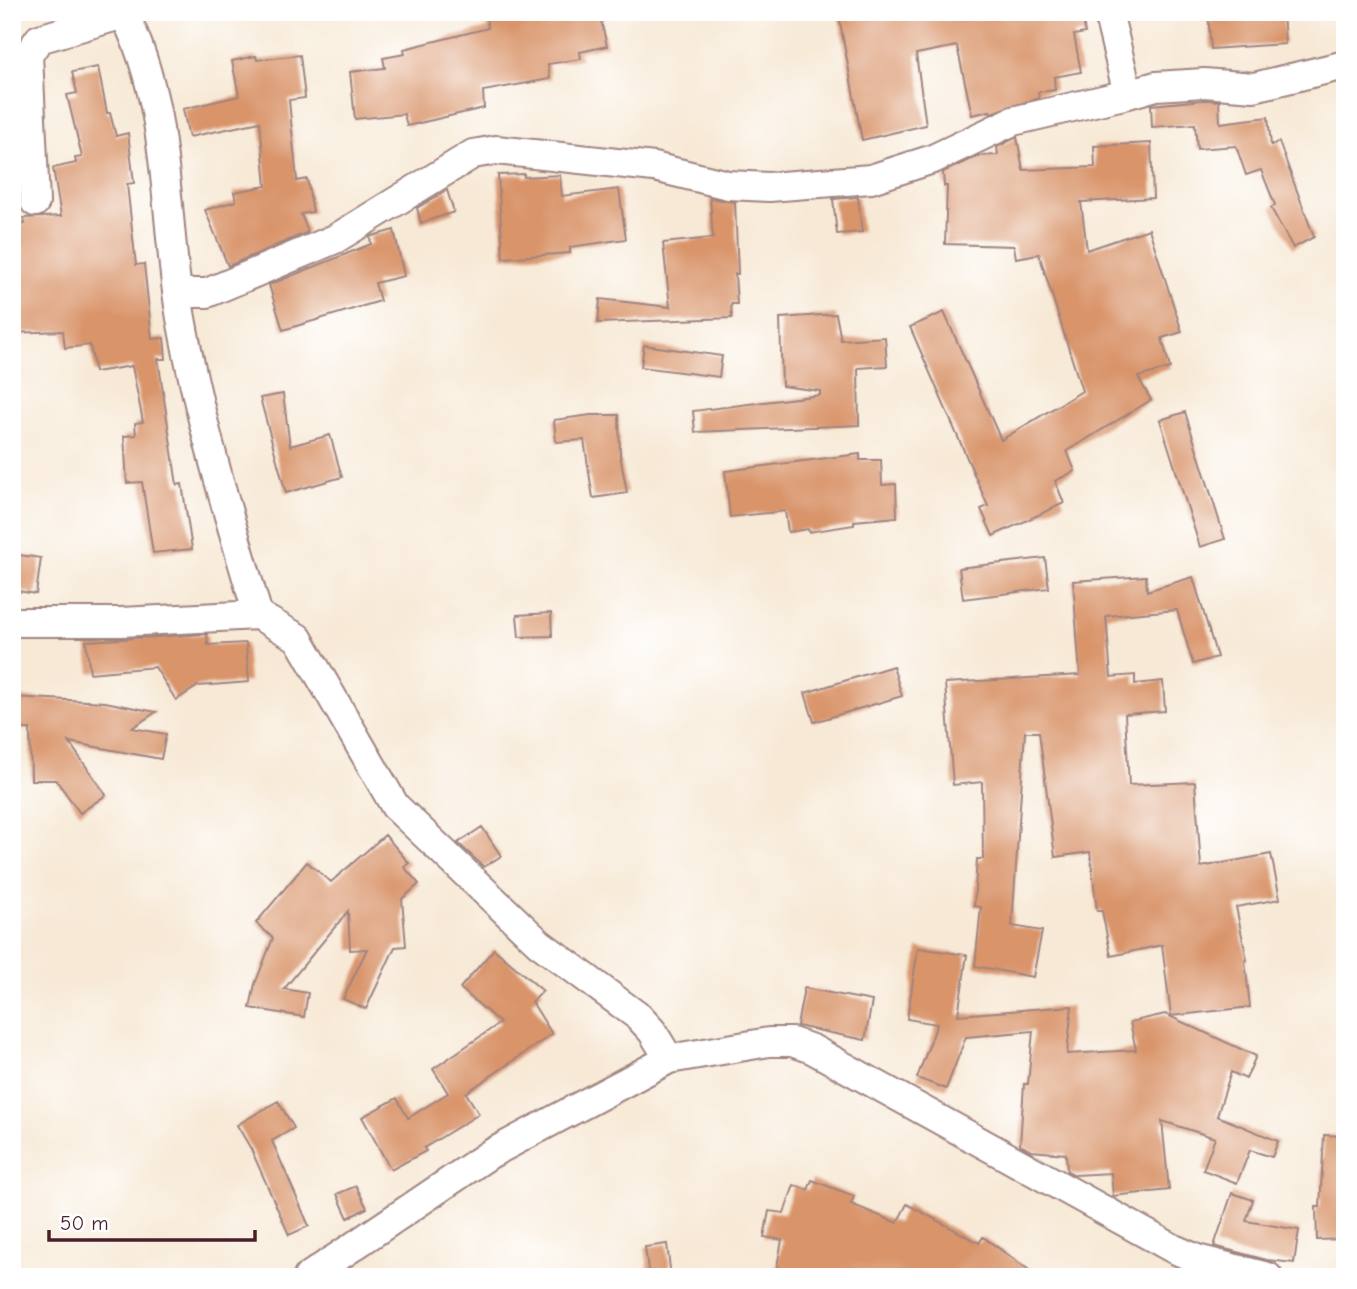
<svg xmlns="http://www.w3.org/2000/svg" width="1357" height="1289" viewBox="0 0 1357 1289" font-family="'Comic Neue',sans-serif">
	<style>
		.building { fill: #d9946b }
		.lines { fill: none; stroke-linecap: round; stroke-linejoin: round }
		.minor-casing { stroke: #a08480; stroke-width: 32 }
		.minor { stroke: #fff; stroke-width: 28 }
	</style>
	<rect width="100%" height="100%" fill="#fff"/>
	<filter id="ink" filterUnits="userSpaceOnUse"><feTurbulence type="fractalNoise" baseFrequency=".0143" numOctaves="2"/><feDisplacementMap in="SourceGraphic" scale="14" xChannelSelector="R" yChannelSelector="G"/><feConvolveMatrix kernelMatrix="1 2 1 2 8 2 1 2 1" color-interpolation-filters="sRGB"/></filter>
	<filter id="wash" filterUnits="userSpaceOnUse"><feTurbulence type="fractalNoise" baseFrequency=".00686" numOctaves="4" result="noise"/><feDisplacementMap in="SourceGraphic" scale="28" xChannelSelector="R" yChannelSelector="G"/><feGaussianBlur stdDeviation="1.57" result="paint"/><feColorMatrix in="noise" values="0 0 0 0 0 0 0 0 0 0 0 0 0 0 0 0 0 1.4 0 .05"/><feComposite in="paint" operator="in"/></filter>
	<g filter="url(#wash)">
		<rect width="100%" height="100%" fill="#f7e9d6"/>
		<g id="blocks">
			<path class="building" d="M485 12H599L607 46 580 52 581 59 548 64 550 79 483 91 484 108 407 126 404 114 355 119 350 72 385 68 383 58 405 54 404 49 488 28Z
				M838 12H1082L1085 33 1074 35 1081 72 1054 77 1055 90 1038 92 1039 98 991 113 990 111 972 115 957 46 916 54 926 125 862 140Z
				M1283 12 1285 44 1211 49 1208 13Z
				M300 55 305 98 289 100 297 181 307 179 313 212 301 214 308 232 228 266 205 210 236 201 234 192 266 186 260 122 189 137 183 109 239 96 232 61 256 56 257 60Z
				M98 67 107 113H110L116 136 128 133 134 183 127 184 136 265 144 264 152 339 164 338 166 359H158L177 485 182 484 192 549 153 553 142 482 127 483 124 436 136 435 135 423 143 422 132 366 95 372 90 345 65 348 63 331 12 333V225L25 224 24 218 61 216 53 168 76 163 75 158 82 157 67 95 77 93 72 72Z
				M1204 100 1219 101 1220 123 1268 117 1271 145 1279 142 1314 237 1293 248 1271 208 1275 205 1261 170 1246 175 1236 146 1197 149 1195 124 1152 127 1151 105Z
				M1017 137 1023 170 1095 167 1094 146 1151 143 1153 198 1081 202 1087 250 1149 229 1182 332 1162 338 1170 368 1138 377 1151 400 1067 451 1075 471 1055 481 1064 503 993 536 981 509 988 506 910 327 944 312 1001 440 1082 391 1039 254 1016 258 1014 246 945 244 947 186H944L943 172 978 156 998 155 997 147Z
				M524 174V177L560 175 562 196 619 189 626 239 570 247V253L503 258 498 175Z
				M447 190 454 212 421 223 417 208Z
				M858 197 862 232 837 234 833 199Z
				M710 198 735 202 738 274H735L737 304H731L732 318 598 323 600 299 670 307 663 243 713 238Z
				M394 230 404 276 375 283 380 301 283 330 269 285 371 244 370 237 372 236Z
				M836 314 841 340 885 337 887 366 858 368 859 425 695 432 693 411 820 395V391L782 386 780 318Z
				M644 345 722 356 719 377 641 367Z
				M283 394 290 446 330 435 342 477 286 493 260 398Z
				M1185 412 1225 539 1200 547 1160 420Z
				M591 415H619L620 455 627 493 593 498 584 440 556 442 554 420Z
				M860 454V460H881L882 485 896 484 897 517 854 521V525L809 532 808 529 788 532 785 511 730 517 725 471Z
				M12 554 41 558 36 594 12 590Z
				M1045 558 1049 588 963 599 959 568Z
				M1146 576 1147 591 1193 577 1217 657 1193 664 1177 610 1106 616 1111 677 1135 675V684L1163 681 1165 711 1125 714 1129 785 1195 782 1201 867 1271 854 1280 899 1236 907 1247 960 1245 961 1250 1007 1171 1016 1162 945 1111 956 1102 911H1097L1090 852 1055 857 1039 732H1025L1012 926 1042 931 1033 977 975 966 981 907 974 906 977 859H983L982 782 953 785 945 683 1080 675 1073 581Z
				M551 613 552 636 519 637 517 615Z
				M207 634 208 645 246 643 249 682 198 686 176 700 155 667 90 673 86 641Z
				M893 666 902 696 814 722 805 693Z
				M12 697 105 702 156 712 132 728 166 734 161 759 69 742 106 795 80 813 56 780H31L30 729H12Z
				M482 827 501 856 484 867 458 843Z
				M385 835 409 863 404 867 419 884 402 899 406 946 395 947 366 1009 343 999 367 949 350 950 348 911 284 989 308 993 304 1017 250 1008 255 984 273 938 256 923 307 862 331 882Z
				M918 948 967 955 958 1015 1072 1006 1067 1054 1136 1050 1130 1022 1165 1014 1256 1056 1246 1079 1231 1072 1217 1116 1278 1141 1272 1157 1250 1150 1237 1183 1203 1170 1215 1138 1162 1121 1169 1190 1113 1196 1111 1173 1075 1175 1067 1171 1066 1154 1031 1151 1020 1145 1024 1084H1028L1033 1031 966 1037 946 1089 917 1078 937 1024 907 1019Z
				M494 949 543 991 532 1002 552 1034 466 1093 479 1114 424 1148 426 1151 391 1170 362 1117 397 1098 408 1118 448 1093 433 1069 500 1023 460 988Z
				M804 988 872 1001 865 1040 797 1026Z
				M278 1101 294 1128 272 1141 309 1226 289 1235 251 1149 237 1125Z
				M1324 1135 1345 1136V1239L1317 1240 1316 1207H1320Z
				M812 1180 854 1196 851 1204 897 1223 907 1204 979 1243 983 1237 1039 1277H775L782 1240 764 1237 769 1211 784 1213 794 1185 808 1190Z
				M356 1186 367 1208 348 1218 337 1194Z
				M1232 1193 1253 1200 1246 1221 1299 1230 1294 1263 1267 1260 1214 1246Z
				M667 1244 671 1277H649L645 1247Z"/>
		</g>
	</g>
	<g filter="url(#ink)">
		<use href="#blocks" fill-opacity="0" stroke="#a08480" stroke-width="2"/>
		<g class="lines">
			<defs>
				<path id="minor" d="M123 12C172 106 163 216 181 318 199 419 229 517 258 615L298 638 395 806 539 943 639 1017 652 1031 669 1059
					M1128 94 1156 86 1204 83 1254 87 1345 65
					M35 202 28 55 39 39 124 14
					M178 293H207L335 239 473 154 496 150 654 167 728 185 769 187 871 179 933 159 1013 121 1128 94 1108 12
					M12 622H121L258 615
					M308 1277 490 1154 669 1059 769 1042H792L812 1049 1174 1249 1197 1259 1268 1277"/>
			</defs>
			<use href="#minor" class="minor-casing"/>
			<use href="#minor" class="minor"/>
		</g>
	</g>
	<rect width="1357" height="1289" fill="none" stroke="#fff" stroke-width="42"/>
	<path d="M49 1230v10h206v-10" fill="none" stroke="#4a1f2b" stroke-width="3.5"/>
	<text x="60" y="1230" font-size="21" fill="#4a1f2b" stroke="#ffffff" stroke-width="5" paint-order="stroke">50 m</text>
</svg>
